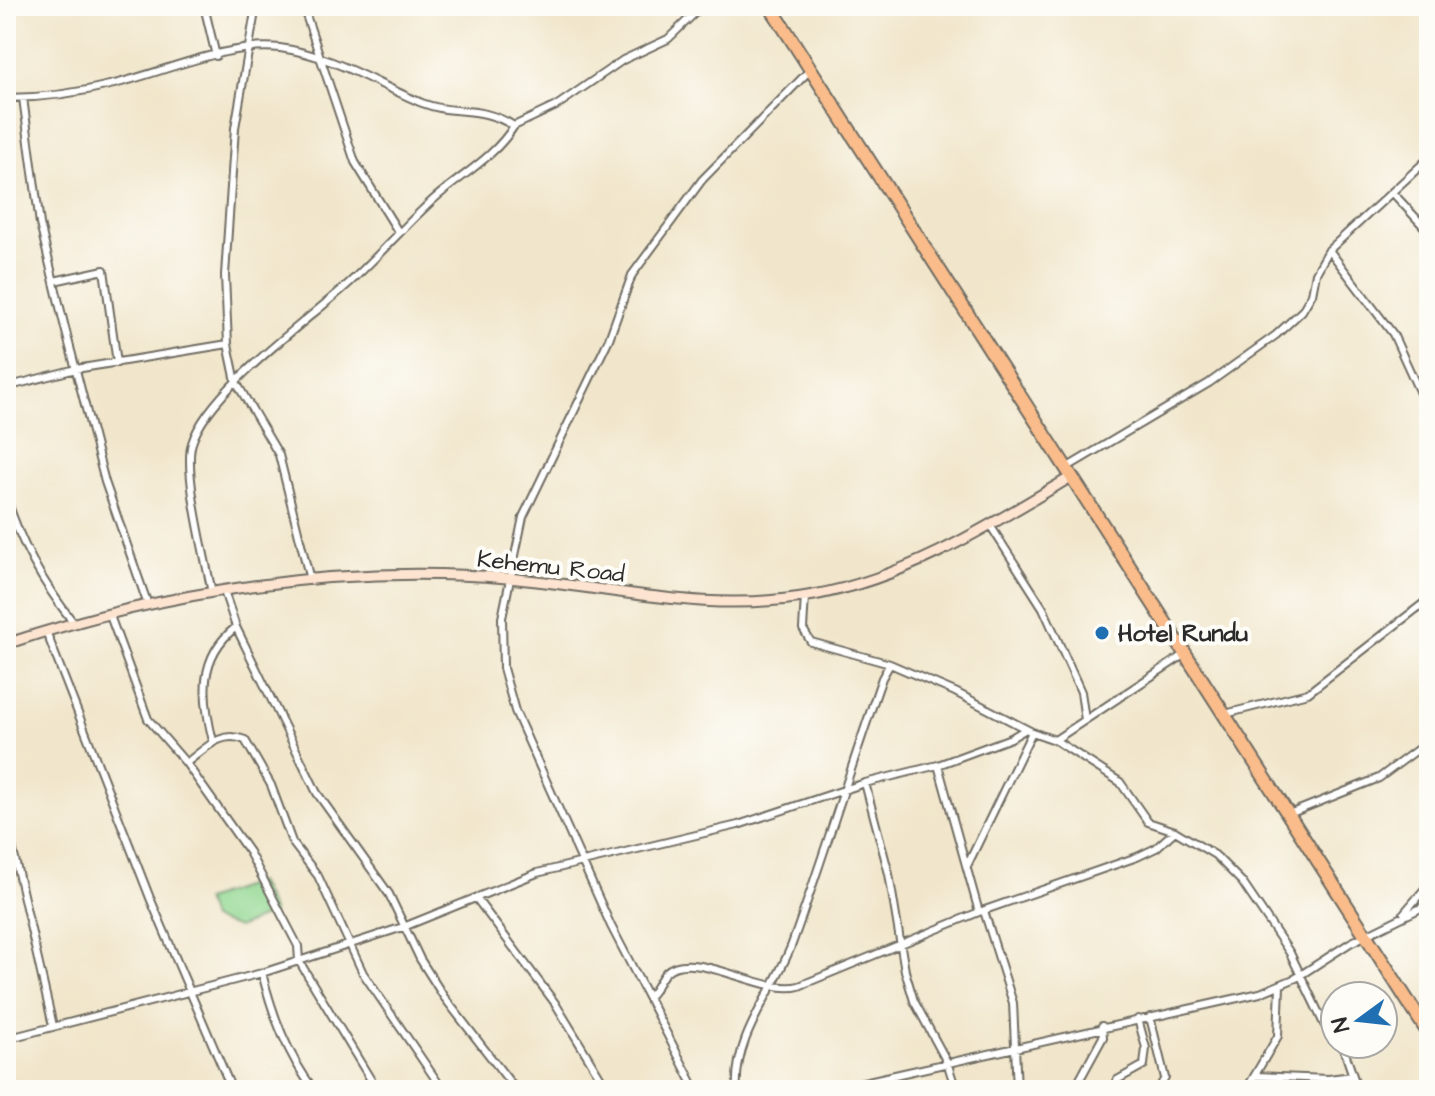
<svg xmlns="http://www.w3.org/2000/svg" width="1435" height="1096" viewBox="0 0 1435 1096" font-family="'Architects Daughter',sans-serif">
	<style>
		.green { fill: #92d892; stroke: #5e825e; stroke-width: 2 }
		.lines { fill: none; stroke-linecap: round; stroke-linejoin: round }
		.street-casing { stroke: #706c63; stroke-width: 10 }
		.secondary-casing { stroke: #706c63; stroke-width: 13 }
		.highway-casing { stroke: #706c63; stroke-width: 16 }
		.street { stroke: #fff; stroke-width: 6 }
		.secondary { stroke: #fde4d0; stroke-width: 9 }
		.highway { stroke: #f9bc8a; stroke-width: 12 }
		.poi-dot { fill: #1f6fb2; stroke: #fdfcf7; stroke-width: 3 }
		.labels { text-anchor: middle; stroke-width: 8; stroke-linejoin: round; paint-order: stroke }
		.street-label { font-size: 24px; fill: #2b2b2b; stroke: #fdfcf7 }
		.poi-label { font-size: 24px; font-weight: bold; fill: #2b2b2b; stroke: #fdfcf7; text-anchor: start }
	</style>
	<rect width="100%" height="100%" fill="#fdfcf7"/>
	<filter id="ink" filterUnits="userSpaceOnUse"><feTurbulence type="fractalNoise" baseFrequency=".0125" numOctaves="2"/><feDisplacementMap in="SourceGraphic" scale="16" xChannelSelector="R" yChannelSelector="G"/><feConvolveMatrix kernelMatrix="1 2 1 2 8 2 1 2 1" color-interpolation-filters="sRGB"/></filter>
	<filter id="wash" filterUnits="userSpaceOnUse"><feTurbulence type="fractalNoise" baseFrequency=".006" numOctaves="4" result="noise"/><feDisplacementMap in="SourceGraphic" scale="32" xChannelSelector="R" yChannelSelector="G"/><feGaussianBlur stdDeviation="1.8" result="paint"/><feColorMatrix in="noise" values="0 0 0 0 0 0 0 0 0 0 0 0 0 0 0 0 0 1.4 0 .05"/><feComposite in="paint" operator="in"/></filter>
	<g filter="url(#wash)">
		<rect width="100%" height="100%" fill="#f1e6cb"/>
		<path class="green" d="M258 882 273 913 238 928 211 919 205 900Z"/>
	</g>
	<g filter="url(#ink)">
		<g class="lines">
			<defs>
				<path id="street" d="M204 6 216 56
					M256 6 235 128 225 275 228 344 236 382 279 455 310 580
					M303 6 355 162 399 233
					M6 98C43 98 79 93 114 84 164 72 229 42 280 48 332 55 374 83 422 103 455 116 479 104 514 126L556 106 623 60 668 39 702 6
					M23 98 40 224 65 328 105 482 148 605
					M1392 192 1429 232
					M1329 250 1393 334 1429 413
					M54 281 104 270 117 363
					M6 387 76 369 228 344
					M1066 468 1209 383 1276 335 1302 311 1312 294 1316 273 1329 250 1429 158
					M6 496C21 545 42 582 73 622
					M990 525 1043 608 1081 692 1085 720
					M224 591 236 627 317 793 389 894 420 959 444 997 516 1090
					M212 593C206 561 183 471 192 443 208 391 306 322 348 284 378 257 404 226 434 199 461 175 494 158 514 126
					M805 596 803 629 811 642 890 664 955 692 1032 732 1055 740 1120 782 1148 822 1175 831 1215 855 1242 882 1290 953 1324 1024 1335 1036
					M109 613 148 719 186 763 249 852 298 946 299 961 377 1090
					M46 631 150 898 232 1090
					M1225 714 1308 693 1429 599
					M1055 740 1185 654
					M213 741C202 697 198 657 236 627
					M186 763C204 750 221 729 245 740L271 785 292 842 318 876 363 973 443 1090
					M938 765 979 912
					M865 783 889 874 905 971 914 1001 947 1062 956 1090
					M1289 814 1379 778 1429 741
					M6 820 53 1026
					M967 866 1032 732
					M476 898 555 1003 608 1090
					M984 911 1013 1003 1017 1090
					M1404 913 1429 884
					M262 973C273 1016 287 1054 314 1090
					M648 997C656 991 659 979 666 972 693 947 764 996 799 986L979 912 1137 857 1156 848 1175 831
					M1150 1017 1165 1078 1158 1090
					M6 1039 262 973 406 926 537 873 738 825 865 783 938 765 1011 738 1026 729
					M1342 1044 1353 1076
					M6 1075 11 1090
					M1257 1076 1328 1079 1353 1076 1358 1090
					M1098 1088 1099 1090
					M696 1090 611 926 515 711 503 668 502 618 523 517 609 339 632 275 702 180 809 71
					M737 1090C733 1037 774 992 792 944 824 856 851 766 882 678L890 664
					M828 1090 1260 993 1296 978 1350 943 1429 904
					M1074 1090 1103 1037 1102 1026
					M1120 1090 1117 1080 1144 1065 1146 1048 1138 1019
					M1246 1090 1278 1036 1280 986"/>
				<path id="secondary" d="M6 644C165 591 339 564 507 578 613 587 706 615 814 595 909 577 989 526 1071 477"/>
				<path id="highway" d="M770 6 1429 1034"/>
			</defs>
			<use href="#street" class="street-casing"/>
			<use href="#secondary" class="secondary-casing"/>
			<use href="#highway" class="highway-casing"/>
			<use href="#street" class="street"/>
			<use href="#secondary" class="secondary"/>
			<use href="#highway" class="highway"/>
		</g>
	</g>
	<circle class="poi-dot" cx="1102" cy="633" r="8"/>
	<g class="labels">
		<g class="street-label">
			<text transform="translate(551 566) rotate(6)" y="8">Kehemu Road</text>
		</g>
		<g class="poi-label">
			<text x="1118" y="641">Hotel Rundu</text>
		</g>
	</g>
	<rect width="1435" height="1096" fill="none" stroke="#fdfcf7" stroke-width="32"/>
	<g transform="translate(1359 1020) rotate(255)"><circle r="38" fill="#fdfcf7" stroke="#a9a8a5" stroke-width="2"/>
	<path d="M0-6L14 30L0 20L-14 30Z" fill="#1f6fb2"/>
	<text y="-12" font-size="22" font-weight="bold" text-anchor="middle" fill="#2b2b2b">N</text>
	</g>
</svg>
